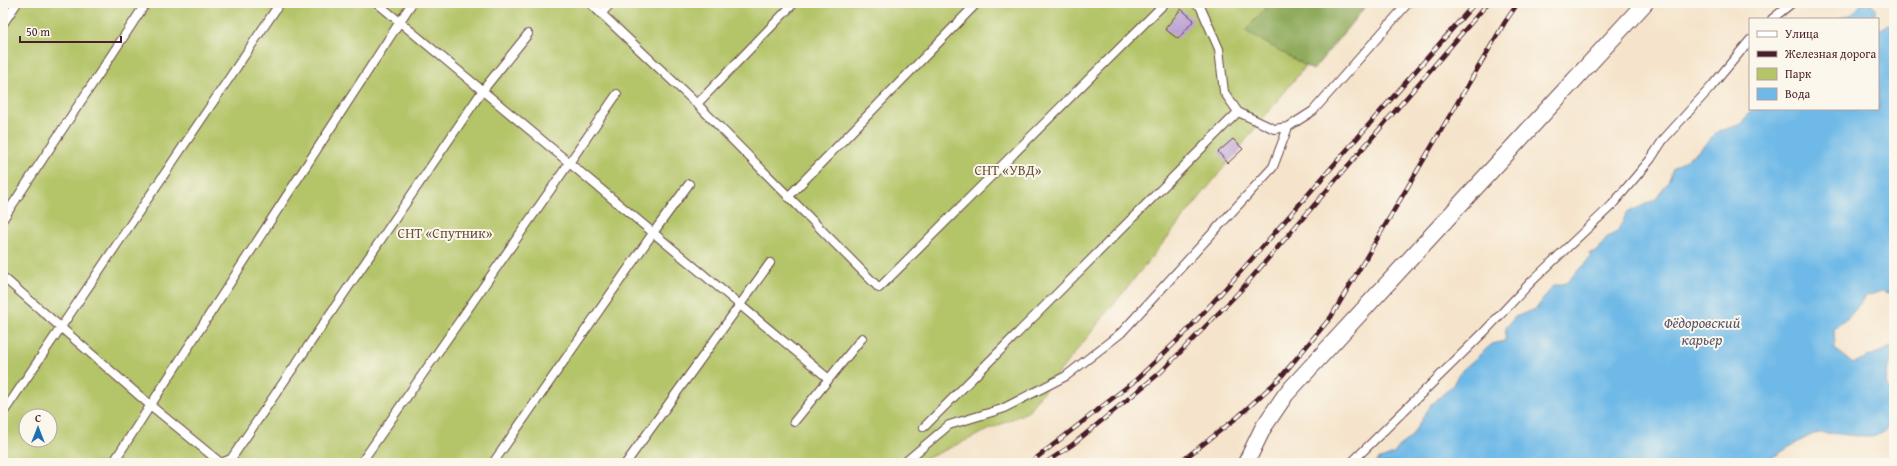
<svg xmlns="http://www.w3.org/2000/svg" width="1897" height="466" viewBox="0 0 1897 466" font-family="'Gentium Book Plus',serif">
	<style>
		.green { fill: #b4c467; stroke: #7f7249; fill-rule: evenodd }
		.forest { fill: #8faa5c; stroke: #6c6444 }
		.water { fill: #6eb9e7; stroke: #5c6c89 }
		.building { fill: #bea4d5 }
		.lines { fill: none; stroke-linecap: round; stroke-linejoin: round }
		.service-casing { stroke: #643d43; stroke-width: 10 }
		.minor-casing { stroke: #643d43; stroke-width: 18 }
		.service { stroke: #fff; stroke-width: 8 }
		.minor { stroke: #fff; stroke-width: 16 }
		.rail-casing { stroke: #4a1f2b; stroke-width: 4.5 }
		.rail { stroke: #fbf7ec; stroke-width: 3; stroke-dasharray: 9; stroke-linecap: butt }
		.labels { text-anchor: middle; stroke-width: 4; stroke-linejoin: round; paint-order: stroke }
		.park-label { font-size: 14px; fill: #6a513d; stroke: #fbf7ec }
		.water-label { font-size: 15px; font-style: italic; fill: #57556d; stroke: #fbf7ec }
	</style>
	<rect width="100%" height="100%" fill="#fbf7ec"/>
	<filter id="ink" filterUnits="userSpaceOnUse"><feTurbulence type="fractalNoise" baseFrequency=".025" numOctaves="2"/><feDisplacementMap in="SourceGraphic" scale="8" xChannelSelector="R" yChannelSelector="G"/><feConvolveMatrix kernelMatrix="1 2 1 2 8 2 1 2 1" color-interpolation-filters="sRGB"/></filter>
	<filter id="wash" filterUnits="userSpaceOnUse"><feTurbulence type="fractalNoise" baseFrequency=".012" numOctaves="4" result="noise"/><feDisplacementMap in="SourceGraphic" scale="16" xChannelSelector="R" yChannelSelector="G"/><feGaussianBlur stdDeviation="0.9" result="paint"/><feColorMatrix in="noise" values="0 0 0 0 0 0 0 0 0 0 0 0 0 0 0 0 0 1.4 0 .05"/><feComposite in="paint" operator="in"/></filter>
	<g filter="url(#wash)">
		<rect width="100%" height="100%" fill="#f5e4cb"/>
		<path class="green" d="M3 3H1356L1027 412 917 463H3ZM26 416H50V440H26Z"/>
		<path class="forest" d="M1270 3H1368L1313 70 1245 31Z"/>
		<path class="water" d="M1871 3 1876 8V13L1870 19H1837L1853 14 1861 4Z
			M1894 23V295L1882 291 1866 296 1849 317 1834 329 1835 349 1853 363 1894 346V360C1887 366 1885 378 1887 387L1894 392C1893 402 1894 419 1888 428 1877 445 1833 429 1814 434 1803 438 1775 456 1763 463H1376L1378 460 1394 454 1399 446 1410 438 1431 405 1453 385 1459 373 1492 344 1505 341 1506 328 1515 317 1536 309 1553 286 1566 283 1591 257 1589 253 1598 251 1606 238 1617 232 1627 213 1656 199 1667 184 1673 168 1700 150 1718 131 1740 125 1752 109H1878V27L1880 29Z"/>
		<g id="blocks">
			<path class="building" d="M1181 9 1194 20 1178 39 1165 29Z
				M1233 139 1243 149 1228 163 1218 152Z"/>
		</g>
	</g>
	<g filter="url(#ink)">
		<use href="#blocks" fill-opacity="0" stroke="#643d43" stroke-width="1"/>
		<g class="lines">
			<defs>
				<path id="service" d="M377 3 829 379
					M590 3 697 104 879 288 1165 3
					M1195 3 1200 6 1219 49 1224 92 1238 112 1274 129 1288 127
					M601 14 611 3
					M1772 19 1792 3
					M3 24 17 3
					M697 104 794 3
					M788 197 977 3
					M3 219 146 3
					M3 277 150 405 221 463 231 459 483 90 528 34
					M3 413 280 3
					M794 422 862 338
					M924 427 1238 112
					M113 463 412 3
					M361 463 617 94
					M493 463 653 233 689 184
					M626 463 770 263
					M904 463 949 425 1002 409 1066 376 1121 333 1273 167 1288 127 1313 111 1408 3
					M1351 463 1484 332 1532 281 1612 205 1650 160 1663 140 1711 87 1750 40"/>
				<path id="minor" d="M1246 463 1263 428 1286 394 1645 3"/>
			</defs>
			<use href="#service" class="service-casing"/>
			<use href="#minor" class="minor-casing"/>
			<use href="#service" class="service"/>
			<use href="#minor" class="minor"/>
			<defs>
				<path id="rail" d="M1030 463 1137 379 1184 334 1243 269 1475 3
					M1045 463 1072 445 1161 372 1241 290 1488 3
					M1179 463 1239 416 1280 378 1331 317 1505 22 1518 3"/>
			</defs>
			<use href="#rail" class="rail-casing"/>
			<use href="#rail" class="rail"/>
		</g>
	</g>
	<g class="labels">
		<g class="park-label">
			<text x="1008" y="175">СНТ «УВД»</text>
			<text x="445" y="238">СНТ «Спутник»</text>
		</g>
		<g class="water-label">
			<text x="1702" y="328">Фёдоровский<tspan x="1702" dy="17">карьер</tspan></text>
		</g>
	</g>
	<rect width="1897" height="466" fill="none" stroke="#fbf7ec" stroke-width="16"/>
	<rect x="1749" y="18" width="130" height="92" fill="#fbf7ec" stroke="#b4a19f"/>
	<rect x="1757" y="31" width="20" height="6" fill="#ffffff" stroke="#b4a19f"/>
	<text x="1785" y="38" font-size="12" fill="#4a1f2b">Улица</text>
	<rect x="1757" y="51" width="20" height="6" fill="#4a1f2b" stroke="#b4a19f"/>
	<text x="1785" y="58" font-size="12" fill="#4a1f2b">Железная дорога</text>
	<rect x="1757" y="68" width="20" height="12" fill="#b4c467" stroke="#b4a19f"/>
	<text x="1785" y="78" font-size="12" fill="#4a1f2b">Парк</text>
	<rect x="1757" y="88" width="20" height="12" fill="#6eb9e7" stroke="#b4a19f"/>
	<text x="1785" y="98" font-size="12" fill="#4a1f2b">Вода</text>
	<g transform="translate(38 428)"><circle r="19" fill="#fbf7ec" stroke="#b4a19f"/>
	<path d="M0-3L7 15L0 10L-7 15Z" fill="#1f6fb2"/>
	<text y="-6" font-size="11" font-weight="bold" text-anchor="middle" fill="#4a1f2b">С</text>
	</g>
	<path d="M20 36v6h101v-6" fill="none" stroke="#4a1f2b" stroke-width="2"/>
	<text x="26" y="36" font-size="12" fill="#4a1f2b" stroke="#fbf7ec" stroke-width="3" paint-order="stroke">50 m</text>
</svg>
